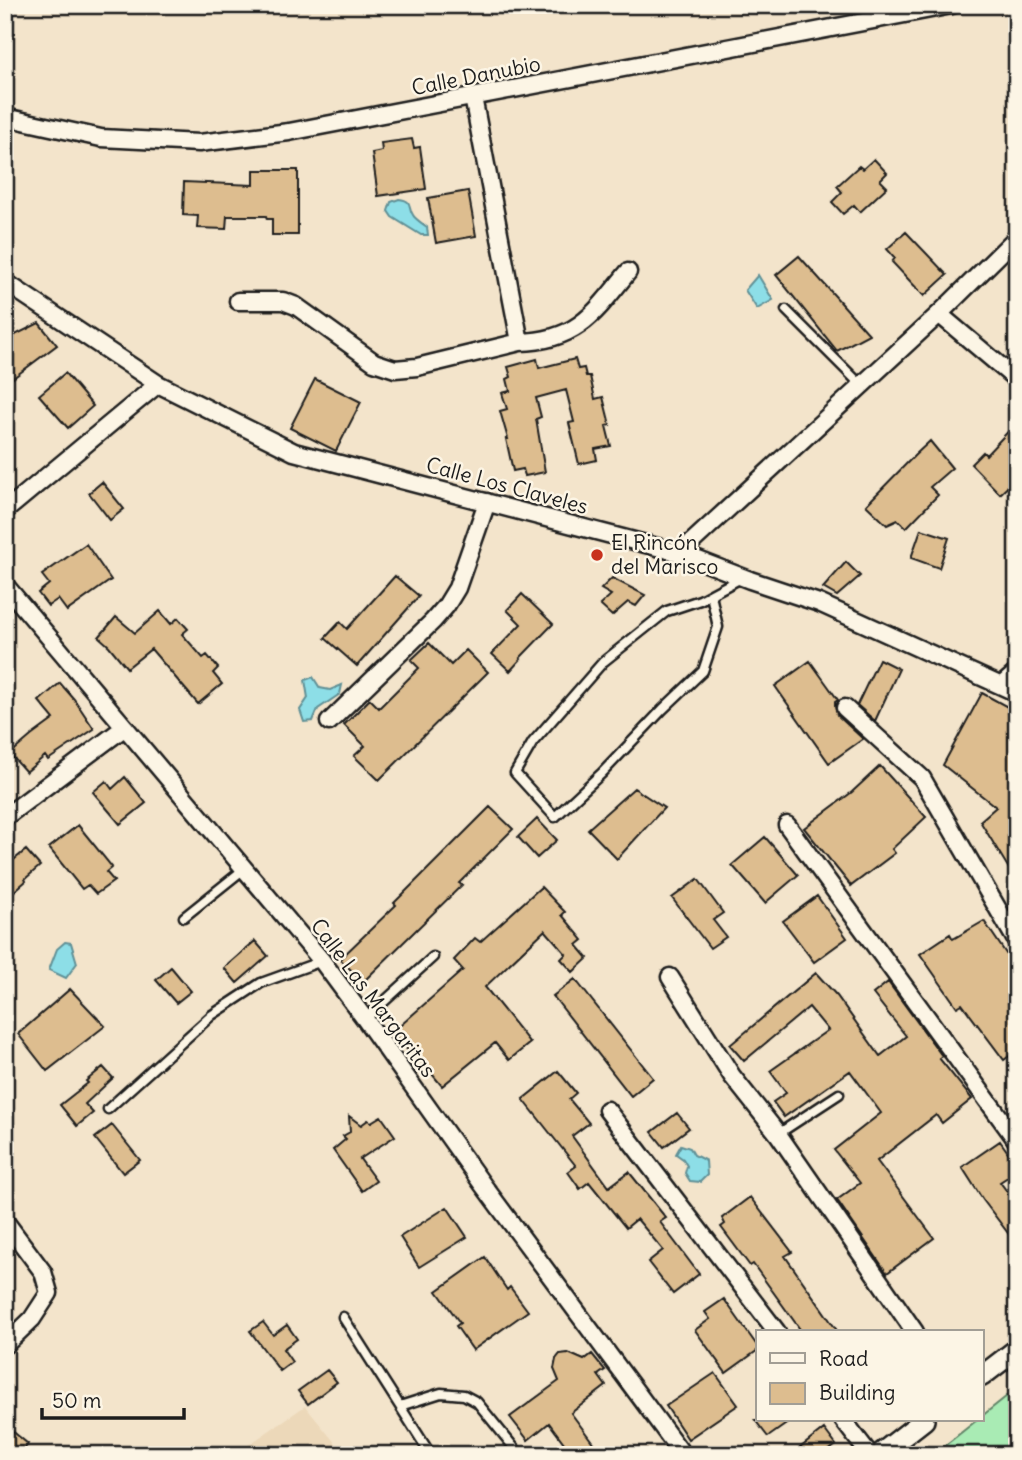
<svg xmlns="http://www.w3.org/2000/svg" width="1022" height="1460" viewBox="0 0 1022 1460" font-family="Delius,sans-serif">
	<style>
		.built { fill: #ecd8b9 }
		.green { fill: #a9ebb4; stroke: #628468; stroke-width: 2 }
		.water { fill: #8ddee7; stroke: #609096; stroke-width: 2 }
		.building { fill: #ddbd8f; stroke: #1c1c1c; stroke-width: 2 }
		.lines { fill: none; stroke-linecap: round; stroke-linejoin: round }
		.service-casing { stroke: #1c1c1c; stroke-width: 13 }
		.minor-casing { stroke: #1c1c1c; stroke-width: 21 }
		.tertiary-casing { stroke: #1c1c1c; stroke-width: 24 }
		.service { stroke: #fcf5e5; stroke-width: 8 }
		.minor { stroke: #fcf5e5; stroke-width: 16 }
		.tertiary { stroke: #fcf5e5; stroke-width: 19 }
		.poi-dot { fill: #c8321e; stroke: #fcf5e5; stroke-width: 2.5 }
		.labels { text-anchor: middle; stroke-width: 5; stroke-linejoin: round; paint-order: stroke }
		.street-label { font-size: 21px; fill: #1c1c1c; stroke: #fcf5e5 }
		.poi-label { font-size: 21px; fill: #1c1c1c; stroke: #fcf5e5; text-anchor: start }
	</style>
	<rect width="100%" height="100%" fill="#f3e4cb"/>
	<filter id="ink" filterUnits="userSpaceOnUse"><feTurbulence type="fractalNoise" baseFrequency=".0143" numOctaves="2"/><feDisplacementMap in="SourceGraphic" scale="14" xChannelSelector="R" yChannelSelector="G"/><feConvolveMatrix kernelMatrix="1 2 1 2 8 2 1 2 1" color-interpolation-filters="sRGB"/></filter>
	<g filter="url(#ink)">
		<path class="built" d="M305 1406 345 1455H234Z"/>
		<path class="green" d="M1017 1388V1455H933L977 1420H982V1416Z"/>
		<path class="water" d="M399 199C414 201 407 206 413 215 415 219 423 224 427 227L428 235H421L392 217 388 211 391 202Z
			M758 275 773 300 757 309 745 290Z
			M313 677 320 688 330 690 342 685 340 694 318 709 313 721 304 722 300 710 308 698 305 680Z
			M65 942 71 943 77 963 66 978 49 970 57 949Z
			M681 1145 690 1148 694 1155 706 1161 707 1175 700 1182 690 1181 685 1173 687 1166 683 1159 676 1154Z"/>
		<path class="building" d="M412 139 414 148 420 147 426 189 378 196 372 153 382 151 381 143Z
			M874 159 887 173 880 180 887 187 860 212 854 205 843 214 832 202 842 192 837 186 859 166 863 169Z
			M254 170H298V235H272V219H267L266 216H227L226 229 197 228 198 216 183 215 184 182 254 185Z
			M468 191 476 236 436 243 428 198Z
			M906 232 947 275 924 296 892 262 895 258 887 249Z
			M799 256 869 334 837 351 776 275Z
			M39 323 57 345 5 384V345L15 335Z
			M537 359 539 368 575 359 578 369 584 368 586 376H590L595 399 603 397 610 425 606 426 611 446 595 449 597 460 579 464 569 423 574 422 566 390 536 398 541 417 536 419 545 472 525 476 523 469 513 471 506 439H508L500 411 507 409 502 393 510 391 507 379 511 377 508 367Z
			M65 373 93 406 68 428 39 395Z
			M315 379 361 402 336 451 290 428Z
			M1017 422V478L1000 494 971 464 983 452 986 455Z
			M930 441 952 468 930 487 938 495 906 528 898 520 887 525 866 505 915 455Z
			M102 482 124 509 110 520 89 493Z
			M921 529 949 538 939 568 911 558Z
			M86 544 111 580 67 611 58 599 48 606 38 593 49 584 42 575Z
			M846 562 860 576 837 596 823 588Z
			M395 576 419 596 357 666 325 638 340 622 347 629Z
			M612 578 645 595 636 606 628 602 612 616 600 605 611 595 601 589Z
			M522 594 553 624 520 658 521 659 510 671 492 654 521 624 507 610Z
			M160 611 171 624 178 618 188 629 182 634 203 658 207 655 218 668 213 673 222 684 198 704 151 649 127 668 109 646 99 637 116 617 135 633Z
			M429 643 451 665 466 650 488 672 379 780 354 756 365 746 344 725 370 699 379 708 419 668 411 660Z
			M879 659 899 669 875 721 857 705Z
			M810 661 838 700 835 702V706L837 715 863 739 829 763 775 686Z
			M60 683 74 699 94 729 48 760 45 756 26 772 10 754 31 736 54 719 39 701Z
			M982 693 1017 712V882L980 821 996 807 943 765Z
			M880 766 926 817 892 849 895 853 851 886 804 828 852 792Z
			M125 777 146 803 120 824 93 792 106 781 112 789Z
			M634 788 664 808 617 859 588 829Z
			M490 807 513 829 459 883 462 885 363 982 340 959 396 905 394 903Z
			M537 819 557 840 537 858 518 837Z
			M78 825 112 867 106 872 114 881 96 894 88 885 82 889 49 848Z
			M765 837 798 875 765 903 732 865Z
			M26 850 40 866 25 879 26 881 5 899V867Z
			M698 879 723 913 713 920 726 937 710 948 672 898Z
			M541 887 565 912 562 915 583 940 577 945 588 958 573 972 561 959 566 954 545 930 485 987 530 1043 509 1060 495 1043 442 1086 417 1056 414 1058 393 1032 463 970 454 960 475 938 480 942Z
			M817 896 847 938 814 962 783 921Z
			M984 921 1017 970V1050L1004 1060 962 1004 957 1007 920 954 950 934 953 939Z
			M255 941 268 956 237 983 224 968Z
			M171 967 191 991 176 1003 156 980Z
			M816 973 837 996 880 1056 906 1036 873 994 888 982 942 1056 939 1058 972 1099 942 1123 936 1115 877 1161 934 1238 887 1273 837 1200 860 1183 834 1150 881 1113 850 1071 784 1117 773 1102 786 1093 770 1071 828 1030 809 1007 744 1061 730 1045Z
			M575 979 653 1078 631 1096 553 996Z
			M70 989 105 1026 47 1071 18 1034Z
			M103 1067 113 1078 85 1104 93 1113 77 1126 60 1105 88 1083 86 1081Z
			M558 1071 576 1093 569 1099 589 1123 572 1136 609 1187 629 1172 666 1218 660 1222 699 1274 673 1294 648 1262 663 1250 637 1219 626 1228 589 1182 580 1189 568 1172 576 1166 523 1099Z
			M677 1113 689 1128 664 1147 652 1132Z
			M349 1116 361 1125 368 1120 371 1122 381 1116 395 1136 360 1159 376 1181 362 1191 333 1150 346 1139 343 1136 350 1132Z
			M112 1125 140 1160 123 1173 95 1138Z
			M1000 1141 1017 1165V1171L1000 1182 1017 1205V1245L983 1200 962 1167Z
			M750 1197 792 1252 785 1256 838 1332H802L753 1264 750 1266 721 1227 725 1224 722 1218Z
			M447 1207 467 1237 419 1267 400 1237Z
			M485 1257 507 1290 510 1287 528 1311 473 1350 456 1326 460 1323 437 1291Z
			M724 1299 758 1347V1350L726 1373 695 1330 710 1319 705 1312Z
			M263 1322 273 1335 287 1325 297 1339 283 1349 292 1362 280 1371 250 1331Z
			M568 1353 584 1360 592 1354 605 1370 598 1375 606 1386 571 1413 602 1455H573L549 1423 528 1440 510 1417 559 1381 554 1369 556 1359 560 1354Z
			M327 1370 337 1382 308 1404 298 1391Z
			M715 1373 738 1405 688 1439 666 1406Z
			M755 1420H792L768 1437Z
			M5 1425 28 1444 20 1455H5Z
			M824 1429 836 1445 823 1455H791Z"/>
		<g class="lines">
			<defs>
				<path id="service" d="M786 310 861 385
					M711 595 718 627 703 671 663 709 602 773 555 817 515 773 533 742 603 662 667 611 700 600 743 577
					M184 917 244 869
					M365 1019 433 957
					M108 1109 212 1015 261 983 322 961
					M778 1134 839 1094
					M343 1317 431 1455
					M400 1406 441 1393 464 1395 477 1402 520 1455"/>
				<path id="minor" d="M473 97 520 342C577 341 595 313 628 272
					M5 117 101 138 199 143 289 132 952 5
					M5 282 158 384 294 452 680 553 750 580 819 603 1017 693
					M238 301H283L296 306 374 362 395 369 417 367 520 342
					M939 314 1017 380
					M5 511 158 384
					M680 553 939 314 1017 237
					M5 585 322 961 365 1019 483 1185 683 1455
					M1002 685 1017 672
					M845 708 922 778 1017 942
					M329 722 433 621 446 606 457 588 487 502
					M5 817 125 727
					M787 825 1017 1141
					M670 977 732 1076 778 1134 915 1332
					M607 1110 777 1332
					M5 1221 43 1272 49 1293 32 1319 5 1345
					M843 1420 870 1455"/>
				<path id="tertiary" d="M982 1376 1017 1349
					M879 1455 924 1420"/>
			</defs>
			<use href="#service" class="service-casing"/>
			<use href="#minor" class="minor-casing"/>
			<use href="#tertiary" class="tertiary-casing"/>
			<use href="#service" class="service"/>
			<use href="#minor" class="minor"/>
			<use href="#tertiary" class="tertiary"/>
		</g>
	</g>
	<circle class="poi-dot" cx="597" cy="555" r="7"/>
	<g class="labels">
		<g class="street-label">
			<text transform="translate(476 76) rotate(-11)" y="7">Calle Danubio</text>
			<text transform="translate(507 486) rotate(15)" y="7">Calle Los Claveles</text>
			<text transform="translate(373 998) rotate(53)" y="7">Calle Las Margaritas</text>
		</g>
		<g class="poi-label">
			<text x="611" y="550">El Rincón<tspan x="611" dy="24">del Marisco</tspan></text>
		</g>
	</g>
	<rect width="1022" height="1460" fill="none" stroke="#fcf5e5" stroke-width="28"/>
	<rect x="14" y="14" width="994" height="1432" fill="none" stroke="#1c1c1c" stroke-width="2.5" filter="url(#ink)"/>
	<rect x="756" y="1330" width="228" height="91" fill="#fcf5e5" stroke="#a29e95" stroke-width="2"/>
	<rect x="770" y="1353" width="35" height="10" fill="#fcf5e5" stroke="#a29e95" stroke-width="2"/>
	<text x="819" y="1366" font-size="21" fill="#1c1c1c">Road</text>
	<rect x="770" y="1383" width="35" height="21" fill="#ddbd8f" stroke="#a29e95" stroke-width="2"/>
	<text x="819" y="1400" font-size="21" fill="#1c1c1c">Building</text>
	<path d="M42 1408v10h142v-10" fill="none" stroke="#1c1c1c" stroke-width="3.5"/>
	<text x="52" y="1408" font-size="21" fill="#1c1c1c" stroke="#fcf5e5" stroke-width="5" paint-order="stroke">50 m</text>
</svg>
